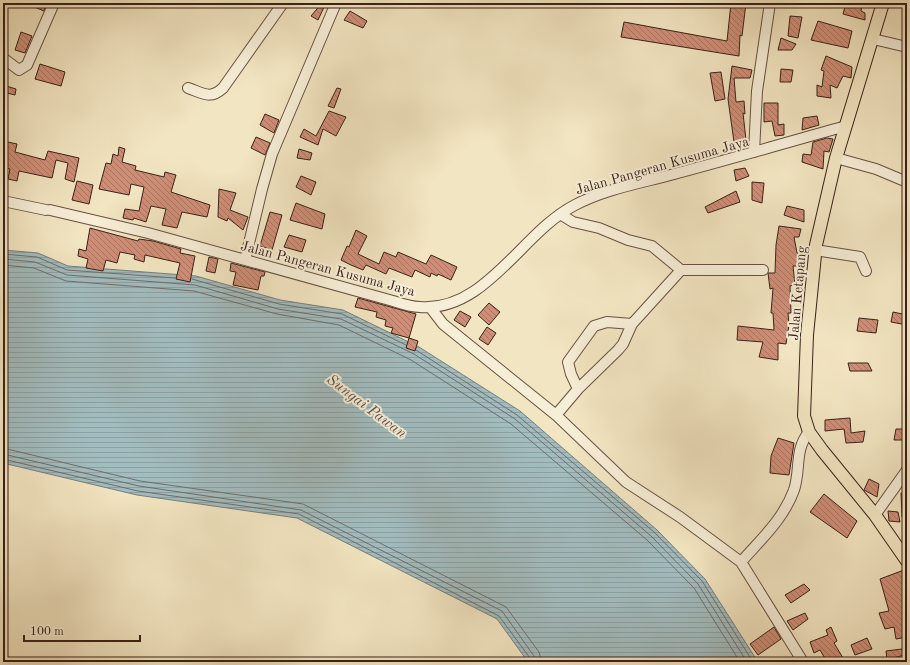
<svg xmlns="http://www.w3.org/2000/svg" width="910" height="665" viewBox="0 0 910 665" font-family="'Old Standard TT',serif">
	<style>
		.water { fill: url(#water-rules); stroke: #787e7b }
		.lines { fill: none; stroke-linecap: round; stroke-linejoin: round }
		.shore { stroke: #6e6e6a; stroke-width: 1 }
		.building { fill: url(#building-back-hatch); stroke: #3a2016 }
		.minor-casing { stroke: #685141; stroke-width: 12 }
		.major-casing { stroke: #3a2016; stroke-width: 14 }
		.minor { stroke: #f7eed7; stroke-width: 10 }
		.major { stroke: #f2e5c1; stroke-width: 12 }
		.labels { text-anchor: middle; stroke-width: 4; stroke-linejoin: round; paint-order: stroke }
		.street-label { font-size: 14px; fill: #3a2016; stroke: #f7eed7 }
		.water-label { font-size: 15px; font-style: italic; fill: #594f49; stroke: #f7eed7 }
	</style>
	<defs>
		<pattern id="water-rules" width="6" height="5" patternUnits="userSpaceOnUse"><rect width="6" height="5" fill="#a2bcbf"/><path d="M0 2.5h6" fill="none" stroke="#8ca1a3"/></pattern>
		<pattern id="building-back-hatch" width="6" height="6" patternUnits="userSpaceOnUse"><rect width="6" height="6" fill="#d18e77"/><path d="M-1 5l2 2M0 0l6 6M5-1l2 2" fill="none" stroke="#ab7461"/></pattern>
	</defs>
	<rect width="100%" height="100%" fill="#f2e5c1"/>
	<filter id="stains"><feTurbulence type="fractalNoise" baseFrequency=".005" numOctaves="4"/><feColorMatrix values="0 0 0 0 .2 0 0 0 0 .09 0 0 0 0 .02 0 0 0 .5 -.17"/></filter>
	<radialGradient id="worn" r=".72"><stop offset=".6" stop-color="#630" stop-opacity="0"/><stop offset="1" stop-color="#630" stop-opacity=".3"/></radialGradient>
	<path class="water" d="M3 250 38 253 68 266 196 276 280 300 343 310 419 347 520 411 657 530 705 579 758 662H528L497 619 297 518 137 495 3 463Z"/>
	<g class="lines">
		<path class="shore" d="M3 254 37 257 67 270 175 278
			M3 259 35 262 67 275 195 285 278 309 341 319 414 354 515 419 651 536 698 584 747 662
			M3 265 34 268 66 281 194 291 277 314 339 325 411 360 511 424 647 540 694 588 740 662
			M192 279 279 304 342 314 406 345
			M416 350 517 415 654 532 702 581 753 662
			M3 448 140 481 303 504 506 607 539 652 542 662
			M3 454 139 486 301 510 502 611 534 656 536 662
			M3 459 138 491 299 514 499 616 530 658 531 662"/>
	</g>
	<path class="building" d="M25 3H47L44 11Z
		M322 3H326L318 20 311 16Z
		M731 3H746L742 36 740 35 739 56 621 37 624 22 727 41Z
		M846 3H862L861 11 865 13V20L843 14Z
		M350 11 367 21 363 28 344 20Z
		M790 16 802 17 798 38 788 36Z
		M818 21 852 31 848 48 811 40Z
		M21 32 32 36 25 53 15 50Z
		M781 38 796 44 792 50H778Z
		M826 56 852 67 851 78 843 76 837 88 830 85 831 98 817 96V85L822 87 824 71 821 70Z
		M40 64 65 72 61 86 35 79Z
		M732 66 752 70 750 78H734L736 102 744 101 745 114 743 113 746 140 734 142 728 99Z
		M781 69 793 70 791 82H780Z
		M721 72 725 99 715 101 710 73Z
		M3 85 16 89 15 95 3 92Z
		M337 88 341 89 334 108 328 106Z
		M764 103H778V125L784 124V135L775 136 772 121 764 122Z
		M329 111 346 117 336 136 323 129 318 145 300 137 304 129 316 136Z
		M265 114 279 120 274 133 260 125Z
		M817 116 819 125 802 130 803 118Z
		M256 137 270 143 265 155 251 148Z
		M827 138 833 139 829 152 824 151 823 169 802 162 803 154 811 155 813 142Z
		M3 141 17 144 15 152 45 160 48 151 79 158 74 182 65 179 68 163 56 160 52 178 19 171 17 181 8 179 10 169 3 167Z
		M119 147 125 149 122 162 136 166 135 170 164 177 165 172 176 175 171 192 210 205 207 217 182 212 177 228 162 225 166 209 151 206 146 222 134 218 133 220 123 218 125 209 139 211 144 187 131 184 129 195 99 189 106 163 111 164 113 154 118 156Z
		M299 149 312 153 310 160 297 158Z
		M745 168 749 176 736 181 734 170Z
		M301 176 316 182 311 195 296 187Z
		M77 181 93 185 89 204 72 200Z
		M752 182 764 183 762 203 752 200Z
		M219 189 236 193 230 210 248 217 243 230 228 218 227 221 218 217Z
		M736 191 740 202 708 213 705 207Z
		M296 203 325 214 322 229 290 220Z
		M787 206 804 210V222L784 215Z
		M270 212 282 215 272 250 260 246Z
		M779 226 801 229 799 237H794L797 253H802L803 266H793L795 285 790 286 791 313H788L789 325 786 344 778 343V360L759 357 763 342 737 340 738 326 774 330 773 313H771L773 288 770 289 768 273H775L776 245Z
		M90 228 138 241 139 239 153 241 181 249 180 253 195 256 190 282 176 279 180 263 145 255 144 262 134 259 135 255 120 252 117 263 106 260 103 271 86 268 88 259 78 256 79 249 86 251Z
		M356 230 367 236 358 254 379 264 384 252 396 257 398 252 426 264 431 255 457 267 451 280 438 274 437 276 431 273 430 277 415 270 412 277 389 268 386 274 366 265 363 270 351 265 341 260 347 246 349 247Z
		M289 235 306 240 302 252 284 247Z
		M209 257 218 259 215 273 206 271Z
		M231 263 265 272 264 276H261L258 290 233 285 236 272 230 271Z
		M358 298 416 314 409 338 391 333 393 328 385 326 386 320 376 317 377 312 355 307Z
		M489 303 500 312 489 325 478 315Z
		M460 311 471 317 465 327 454 320Z
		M893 312 907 315V325L891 322Z
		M859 318 878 320 876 333 857 331Z
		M487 327 496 333 488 345 479 339Z
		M409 338 418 341 415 351 406 348Z
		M848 363H868L872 371H850Z
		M850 418 851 433 865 431 863 442 846 443 844 429 825 431V420Z
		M896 429H907V440H894Z
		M778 438 794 443 789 475 770 473 771 456Z
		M869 479 879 484 877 497 864 490Z
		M901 493 907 494V516L902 517Z
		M824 494 857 521 847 538 810 512Z
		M888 511 898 512 900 522 889 521Z
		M904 570 907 581V637L896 639 894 627 885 629 879 613 889 611 880 579Z
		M804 584 810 590 791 603 785 595Z
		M805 613 808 619 793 630 787 621Z
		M774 627 781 639 758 655 750 644Z
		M831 627 837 641 834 643 843 658 836 662H827L820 650 814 653 810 642 828 635 826 630Z
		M867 638 872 649 855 655 851 645Z
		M902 649 904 655 887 660 886 651Z"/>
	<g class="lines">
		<defs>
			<path id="minor" d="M873 39 907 47
				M3 58 19 70 27 65 54 3
				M188 88C203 93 210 100 223 88L283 3
				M754 152 757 91 770 3
				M836 158 876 169 907 182
				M3 201 46 210
				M50 210 148 233 393 301C402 304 411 307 420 307 486 312 522 232 575 205 605 189 641 183 674 174 731 159 788 142 846 126
				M560 214 573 222 599 228 628 240 652 246 681 270H763
				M815 250 860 257 866 271
				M245 260 262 189 272 154 336 3
				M430 307 443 324 556 415 626 482 680 517 741 562
				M578 389 571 374 568 362 594 326 607 322 632 324
				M556 415 578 389 618 350 623 344 632 324 681 270
				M875 515 907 470
				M803 662 741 562C761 539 783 520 794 490 801 469 794 450 809 432"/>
			<path id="major" d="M883 3 836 158 816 245 807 335 804 416 809 432 822 450 875 515 907 561"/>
		</defs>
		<use href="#minor" class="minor-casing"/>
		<use href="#major" class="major-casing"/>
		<use href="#minor" class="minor"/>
		<use href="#major" class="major"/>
	</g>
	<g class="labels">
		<g class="street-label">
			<text transform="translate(662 165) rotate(-16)" y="5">Jalan Pangeran Kusuma Jaya</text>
			<text transform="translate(328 268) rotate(15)" y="5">Jalan Pangeran Kusuma Jaya</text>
			<text transform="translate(797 293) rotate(-85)" y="5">Jalan Ketapang</text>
		</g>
		<g class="water-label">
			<text transform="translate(367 406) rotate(37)" y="5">Sungai Pawan</text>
		</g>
	</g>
	<rect width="910" height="665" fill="none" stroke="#f2e5c1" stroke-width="16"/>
	<rect x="4" y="4" width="902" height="657" fill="none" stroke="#3a2016" stroke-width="2"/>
	<rect x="8" y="8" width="894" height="649" fill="none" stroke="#3a2016"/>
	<path d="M24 635v6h116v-6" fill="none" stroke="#3a2016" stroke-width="2"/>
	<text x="30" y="635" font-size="12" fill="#3a2016" stroke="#f7eed7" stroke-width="3" paint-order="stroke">100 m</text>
	<rect width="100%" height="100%" filter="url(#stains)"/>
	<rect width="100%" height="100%" fill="url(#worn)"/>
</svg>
